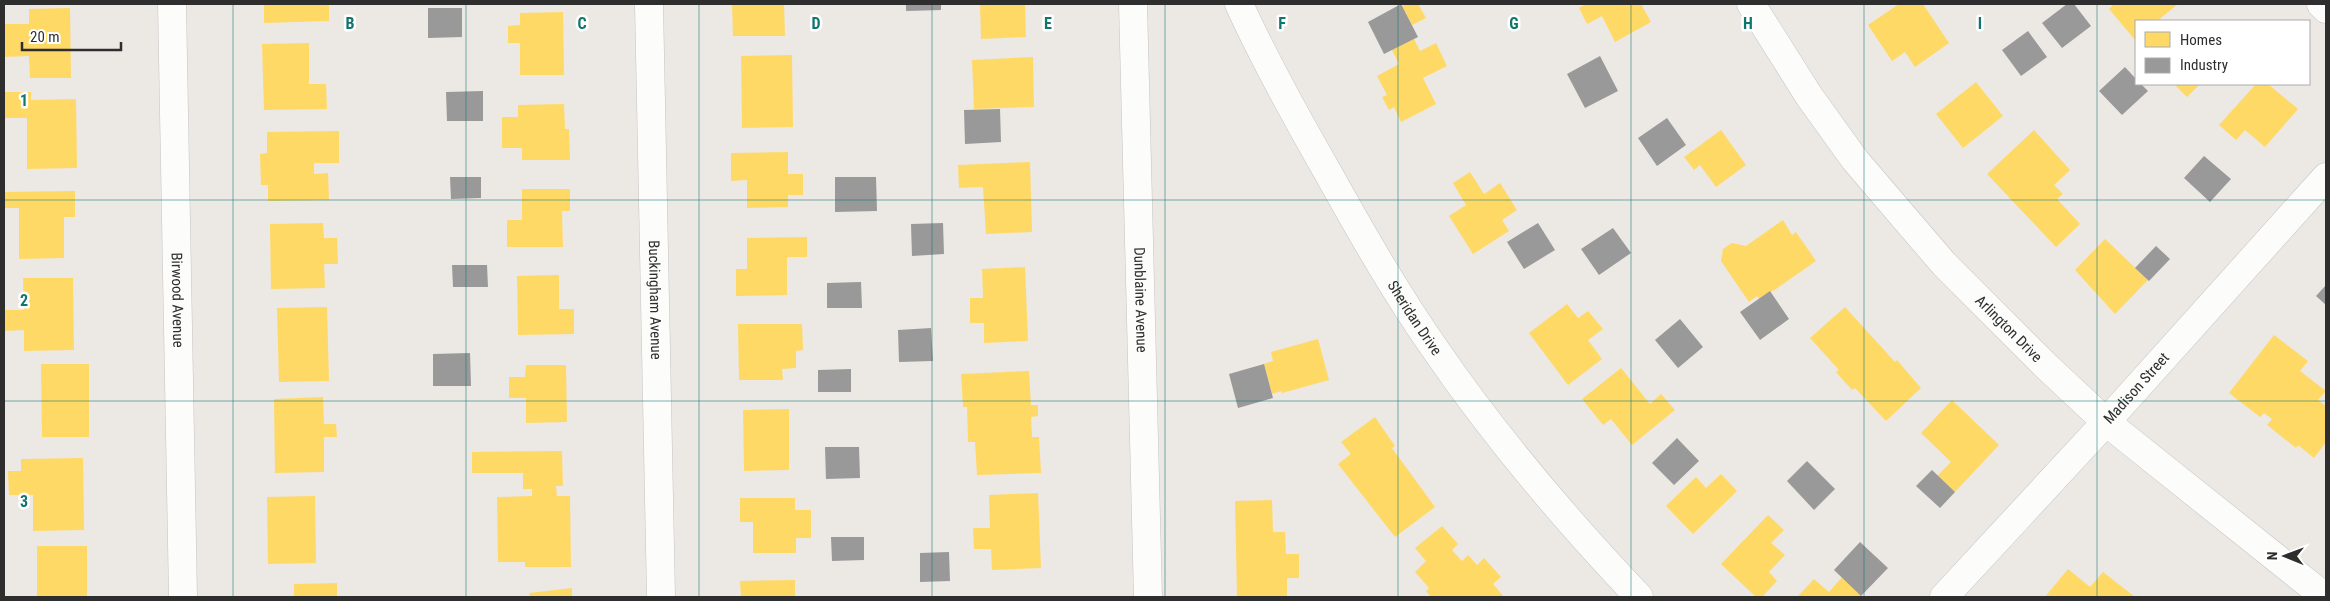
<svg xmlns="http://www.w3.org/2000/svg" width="2330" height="601" viewBox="0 0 2330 601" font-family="'Roboto Condensed',sans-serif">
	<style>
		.homes { fill: #ffd966 }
		.industry { fill: #999 }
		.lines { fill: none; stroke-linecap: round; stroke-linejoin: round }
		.street-casing { stroke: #c5c4c5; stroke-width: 29 }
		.street { stroke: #fcfcfb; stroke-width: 28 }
		.grid { fill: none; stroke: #0f766e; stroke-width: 1; stroke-opacity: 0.55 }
		.labels { text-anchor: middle; stroke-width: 5; stroke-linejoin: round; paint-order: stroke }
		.street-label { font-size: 15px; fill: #2e2e2e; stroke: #fff }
		.grid-label { font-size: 16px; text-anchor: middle; font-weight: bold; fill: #0f766e; stroke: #fff; stroke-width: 5; stroke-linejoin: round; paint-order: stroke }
	</style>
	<rect width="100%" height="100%" fill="#ece8e4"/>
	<path class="homes" d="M264 4H329V21L264 23Z
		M732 4H784L785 36H733Z
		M980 4H1025L1026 37 981 39Z
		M1407 4H1418L1426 18 1412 25 1402 6Z
		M1586 4H1641L1651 22 1615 42 1602 16 1587 24 1579 8Z
		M1899 4H1923L1949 43 1915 67 1905 52 1892 61 1868 25Z
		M2114 4H2178L2157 21H2136V41L2109 9Z
		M70 8 71 78H30L29 56 4 57V24H29V9Z
		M563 12 564 75H520V43H508V26L520 25V13Z
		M1414 39 1420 51 1436 43 1447 66 1423 78 1436 104 1401 122 1394 107 1389 110 1382 97 1387 95 1377 76 1399 64 1392 50Z
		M309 43V84H326L327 109 264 110 262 44Z
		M792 55 793 127 742 128 741 56Z
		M1033 57 1034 107 974 109 972 60Z
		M1976 82 2003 116 1963 148 1936 114Z
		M2174 84H2200L2187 97Z
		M2256 84H2268L2298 109 2265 147 2245 130 2236 140 2219 125Z
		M4 92H31V100L76 99 77 168 27 169V118H4Z
		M564 104 565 129H569L570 160H522V148H502V117H518V105Z
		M1721 130 1746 165 1716 187 1700 165 1694 170 1684 157Z
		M2034 130 2070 170 2054 185 2063 194 2057 199 2080 224 2056 247 1987 174Z
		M339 131V163H314V174L328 173 329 200 268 201V185H261L260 154 267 153V132Z
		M788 152V174H803V195H788V207L747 208V180L731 181V153Z
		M1030 162 1032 232 986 234 983 187 959 188 958 165Z
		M1470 172 1484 194 1500 183 1517 210 1502 220 1509 231 1473 254 1449 216 1466 205 1453 183Z
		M522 189H570V211H562L563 247H507V220H522Z
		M75 191V217H64V258L19 259V208H4V192Z
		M1783 220 1792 235 1796 232 1816 261 1776 289 1759 299 1757 296 1749 302 1721 261 1723 249 1732 243 1746 246Z
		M323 223 324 238H337L338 264H324L325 288 271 289 270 224Z
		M807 237V257H787V295L736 296V269H747V238Z
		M2105 239 2148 280 2115 314 2075 270Z
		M1025 267 1028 341 984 343V323H970V298H983L982 269Z
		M559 275V309H574V334L518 335 517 276Z
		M23 278H73L74 350 24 351V330L4 331V310H24Z
		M1567 304 1578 318 1588 311 1603 329 1588 340 1602 359 1568 385 1529 333Z
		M327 307 329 381 279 382 277 308Z
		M1845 307 1895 362 1897 360 1921 388 1886 421 1855 388 1852 390 1836 372 1839 370 1810 338Z
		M738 324H802L803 350 796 351V368L782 369 783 380H739Z
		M2274 335 2308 361 2300 371 2326 391 2318 400 2326 406V442L2314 458 2298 445 2296 448 2267 425 2272 419 2264 413 2260 417 2229 393Z
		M1318 339 1329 380 1282 393 1281 391 1272 394 1264 364 1273 361 1271 352Z
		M41 364H89V437H42Z
		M526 365H566L567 422 526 423V398H509V377H525Z
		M1621 368 1650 404 1661 394 1675 410 1632 445 1611 419 1603 425 1582 399Z
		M1029 371 1031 405H1038V416L1031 417 1032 437H1039L1041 473 977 475 975 442H968L967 407H963L961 374Z
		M323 397 324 424H336L337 437H324V472L275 473 274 399Z
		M1952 400 1999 445 1955 492 1937 476 1951 462 1921 433Z
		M789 409V470L744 471 743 410Z
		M1375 417 1395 446 1392 448 1435 507 1395 537 1338 464 1351 454 1341 442Z
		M562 451 563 486H556L557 496H570L571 567H525V562H498L497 497 532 496V489H523V473H472V452Z
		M83 458 84 530 33 531V495H9L8 471H21V459Z
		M1721 474 1737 491 1693 534 1666 506 1696 477 1706 488Z
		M1038 493 1041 568 992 570 991 549H974L973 528H990L989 495Z
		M315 496 316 563 268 564 267 497Z
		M740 498H795V510H811V538H796V553H753V522H740Z
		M1272 500 1273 532H1285L1286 554H1299V578H1287V597H1237L1235 501Z
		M1768 515 1784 530 1771 543 1785 555 1769 572 1777 581 1762 597H1756L1721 564Z
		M1442 526 1458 544 1452 550 1462 561 1468 555 1477 565 1484 558 1501 577 1493 584 1504 597H1431L1426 591 1429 588 1415 572 1426 561 1415 548Z
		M37 546H87V597H37Z
		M2068 569 2090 587 2103 572 2135 597H2045Z
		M1842 577 1861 596 1860 597H1797L1814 579 1829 592Z
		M795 580V597H741L740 581Z
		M337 583V597H294V584Z
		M572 588V597H530L529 593Z"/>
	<path class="industry" d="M906 4H941V10L906 11Z
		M1401 4 1418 37 1384 54 1368 22Z
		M2067 4H2074L2091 26 2062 48 2042 23Z
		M428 8H462V37L428 38Z
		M2028 31 2047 57 2021 76 2002 50Z
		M1600 56 1618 91 1585 108 1567 74Z
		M2125 67 2136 79V84H2141L2148 91 2122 115 2099 91Z
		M483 91V121H447L446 92Z
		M1000 109 1001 142 965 144 964 110Z
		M1667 118 1686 145 1657 166 1638 138Z
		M2204 156 2231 179 2210 202 2184 178Z
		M450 177H481V198L451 199Z
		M835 177H876L877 211 835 212Z
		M943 223 944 254 912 256 911 224Z
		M1538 223 1555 250 1524 269 1507 242Z
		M1613 228 1631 253 1599 275 1581 249Z
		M2156 246 2170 259 2149 281 2135 268Z
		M452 265H487L488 287H453Z
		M861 282 862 308H827V283Z
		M2326 285V305L2316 296Z
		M1770 291 1789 319 1760 340 1740 312Z
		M1680 319 1703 347 1678 368 1655 340Z
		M931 328 933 361 899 362 898 330Z
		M470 353 471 386H433V354Z
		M1264 364 1273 398 1238 408 1229 374Z
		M851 369V392H818V370Z
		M1677 438 1699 461 1674 485 1652 463Z
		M825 447H859L860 478 826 479Z
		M1807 461 1835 489 1814 510 1787 481Z
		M1932 470 1955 492 1940 508 1916 486Z
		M831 537H864V560L832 561Z
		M1860 542 1888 568 1861 596 1834 570Z
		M949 552 950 581 920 582V553Z"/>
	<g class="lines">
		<defs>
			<g id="street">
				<path id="s1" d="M172 4 183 597"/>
				<path id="s2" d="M649 4 661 597"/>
				<path id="s3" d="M1133 4 1148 597"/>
				<path id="s4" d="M1239 4C1265 61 1296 117 1327 171 1361 232 1395 292 1435 349 1496 438 1565 519 1639 597"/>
				<path id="s5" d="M1751 4 1809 96 1855 160 1944 264 2045 365 2106 422 2325 597"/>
				<path d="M2321 4 2326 9"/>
				<path id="s6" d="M1944 597 2106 422 2326 177"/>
			</g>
		</defs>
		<use href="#street" class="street-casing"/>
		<use href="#street" class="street"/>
	</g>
	<path class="grid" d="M233 4V597M466 4V597M699 4V597M932 4V597M1165 4V597M1398 4V597M1631 4V597M1864 4V597M2097 4V597M4 200H2326M4 401H2326"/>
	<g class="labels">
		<g class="street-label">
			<text dy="5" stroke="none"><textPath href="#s1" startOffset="296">Birwood Avenue</textPath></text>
			<text dy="5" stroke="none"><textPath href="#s2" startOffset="296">Buckingham Avenue</textPath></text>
			<text dy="5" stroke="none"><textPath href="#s3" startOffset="296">Dunblaine Avenue</textPath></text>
			<text dy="5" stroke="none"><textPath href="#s4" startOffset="360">Sheridan Drive</textPath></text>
			<text dy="5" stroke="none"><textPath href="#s5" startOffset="416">Arlington Drive</textPath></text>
			<text dy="5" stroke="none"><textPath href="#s6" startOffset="284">Madison Street</textPath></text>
		</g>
	</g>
	<g class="grid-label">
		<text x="350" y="29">B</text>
		<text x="582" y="29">C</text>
		<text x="816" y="29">D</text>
		<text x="1048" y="29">E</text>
		<text x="1282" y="29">F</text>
		<text x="1514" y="29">G</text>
		<text x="1748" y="29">H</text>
		<text x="1980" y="29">I</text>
		<text x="24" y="106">1</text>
		<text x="24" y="306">2</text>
		<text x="24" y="507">3</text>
	</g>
	<rect width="2330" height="601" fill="none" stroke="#2e2e2e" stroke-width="10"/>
	<rect x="2135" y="20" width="175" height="65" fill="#ffffff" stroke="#ababab"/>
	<rect x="2145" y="32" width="25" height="15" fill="#ffd966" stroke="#ababab"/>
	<text x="2180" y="45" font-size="15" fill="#2e2e2e">Homes</text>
	<rect x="2145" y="58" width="25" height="15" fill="#999999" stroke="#ababab"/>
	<text x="2180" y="70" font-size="15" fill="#2e2e2e">Industry</text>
	<g transform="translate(2285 556) rotate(271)" stroke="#ffffff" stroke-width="4" paint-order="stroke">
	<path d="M0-4L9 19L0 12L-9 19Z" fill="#2e2e2e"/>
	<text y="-8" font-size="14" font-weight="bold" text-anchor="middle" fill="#2e2e2e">N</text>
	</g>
	<path d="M22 42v8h99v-8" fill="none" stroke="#2e2e2e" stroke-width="2.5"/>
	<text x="30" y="42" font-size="15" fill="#2e2e2e" stroke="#ffffff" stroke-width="4" paint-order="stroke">20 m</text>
</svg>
